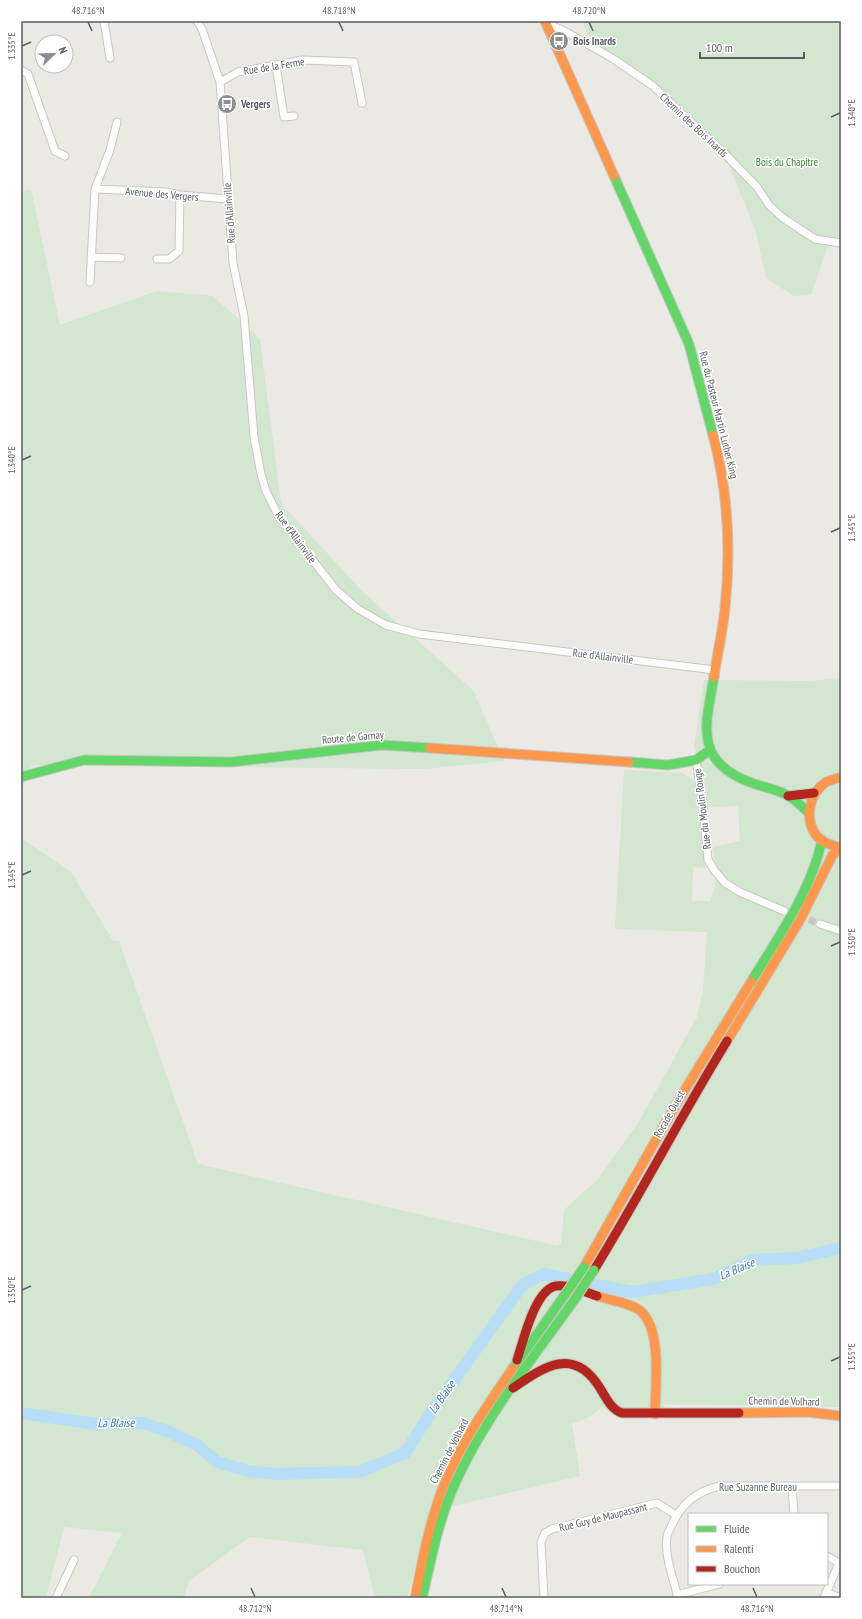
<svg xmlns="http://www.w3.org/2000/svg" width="862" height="1619" viewBox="0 0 862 1619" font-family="'PT Sans Narrow',sans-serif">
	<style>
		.green { fill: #d3e6cf }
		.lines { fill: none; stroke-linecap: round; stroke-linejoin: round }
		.river { stroke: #b7def6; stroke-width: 12 }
		.street-tunnel { stroke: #c6c6c4; stroke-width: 7; stroke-dasharray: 7 3.5; stroke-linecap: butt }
		.street-casing { stroke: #c7c7c6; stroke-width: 9 }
		.fast-casing { stroke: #c5c6c4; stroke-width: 11 }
		.slow-casing { stroke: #c5c6c4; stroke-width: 11 }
		.jam-casing { stroke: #c5c6c4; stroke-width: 11 }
		.street { stroke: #fcfcfb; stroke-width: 7 }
		.fast { stroke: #63d668; stroke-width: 9 }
		.slow { stroke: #ff974d; stroke-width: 9 }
		.jam { stroke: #b3261e; stroke-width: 9 }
		.fast-bridge-casing { stroke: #d2c7b2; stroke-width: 11; stroke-linecap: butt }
		.fast-bridge { stroke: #63d668; stroke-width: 9 }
		.ticks { fill: none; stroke: #5a5e62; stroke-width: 1.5 }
		.labels { text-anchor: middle; stroke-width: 3; stroke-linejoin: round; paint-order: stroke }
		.poi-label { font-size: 11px; font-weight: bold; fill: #5a5e62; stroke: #fff; text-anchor: start }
		.street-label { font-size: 11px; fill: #5a5e62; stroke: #fff }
		.park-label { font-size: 11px; fill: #378536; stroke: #fff }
		.water-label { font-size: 12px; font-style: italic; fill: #3c76a6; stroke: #fff }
		.neatline { fill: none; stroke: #5a5e62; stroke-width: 1.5 }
		.ticks-label { font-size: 10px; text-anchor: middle; fill: #5a5e62 }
	</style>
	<rect width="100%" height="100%" fill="#eae9e4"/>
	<path class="green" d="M583 21H841V238L831 237 811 295 794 296 766 278 756 232 725 155 587 34Z
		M31 189 60 325 157 291 213 296 260 339 281 503 363 592 473 690 504 761 424 769 32 765 21 791V192Z
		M841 678V1229L839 1231 841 1246V1407L664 1404 663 1418H618L602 1407 590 1417 572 1424 580 1476 431 1511 407 1598H375L363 1550 250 1537 189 1581 184 1598H89L122 1533 64 1527 46 1598H21V838L71 872 113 941H119L198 1164 558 1246 561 1244 564 1210 598 1179 638 1123 697 1017 703 990 707 932 615 929 624 770 682 773C692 777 694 781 697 790L705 868 693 867 692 901H710C718 884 717 865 712 847L740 841 738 806 709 807 702 767 694 747 704 680 810 681Z"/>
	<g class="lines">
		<path class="river" d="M21 1413 96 1424 143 1423 167 1431 197 1445 217 1462 248 1471 275 1474 359 1472 405 1453 432 1411 523 1284 544 1274 632 1292 714 1279 752 1260 796 1258 841 1248"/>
		<path class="street-tunnel" d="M799 916 820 924"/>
		<defs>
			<path id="street" d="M104 21 110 58
				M197 21 202 29 220 82 233 263 244 316 254 437 261 474 266 491 279 517 336 590 358 609 386 625 419 634 715 670
				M545 22 568 33 612 58 653 86 725 154 757 187 769 205 783 218 815 239 841 243
				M276 65 284 117 294 116
				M21 70 28 74 55 151 65 156
				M220 82 238 72 302 60 354 62 362 103
				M95 189 166 192 180 195 228 199
				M91 257 121 258
				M157 259H169L179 251 180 195
				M90 282 95 189 110 150 117 122
				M696 760 703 805 708 860 715 871 725 883 740 892 784 911
				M820 924 841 931
				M792 1487 794 1514
				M827 1556 841 1564
				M826 1592 840 1598
				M677 1595 719 1584
				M56 1598 74 1560
				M544 1598 541 1542 545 1533 552 1529 657 1503 676 1515
				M678 1598C674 1579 664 1557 667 1537 667 1533 670 1529 672 1525 681 1504 697 1491 720 1486H841
				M824 1598 839 1563"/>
			<path id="fast" d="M614 176 689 344 713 435
				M714 677C705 727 694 762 752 783 763 787 776 789 787 795 795 799 801 806 808 812
				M629 762 668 765 696 760 710 750
				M21 777 84 760 231 762 382 745 430 748
				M751 982C778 937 811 892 822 840
				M513 1368 564 1296
				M423 1594C432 1555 440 1514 458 1477 488 1413 534 1357 575 1299"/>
			<path id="slow" d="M545 21 614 176
				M713 435C728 491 731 550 725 608 723 631 717 654 714 677
				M430 748 629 762
				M841 777C836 779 830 780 826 782 809 794 804 818 816 835 822 843 832 845 841 848
				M727 1041 800 920 832 856 839 848
				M584 1267 678 1101 751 982
				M597 1296C610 1300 625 1302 636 1308 664 1323 655 1386 655 1414
				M739 1413 808 1412 841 1416
				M415 1598C423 1558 430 1518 446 1480 463 1440 488 1404 513 1368"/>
			<path id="jam" d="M788 796 814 793
				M594 1270C640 1195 681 1116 727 1041
				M517 1360C523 1342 535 1289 556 1286 569 1284 585 1292 597 1296
				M513 1388C545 1366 574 1346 600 1388 606 1398 611 1409 622 1413H739"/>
		</defs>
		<use href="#street" class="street-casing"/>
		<use href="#fast" class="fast-casing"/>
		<use href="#slow" class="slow-casing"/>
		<use href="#jam" class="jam-casing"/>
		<use href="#street" class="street"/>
		<use href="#fast" class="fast"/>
		<use href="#slow" class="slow"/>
		<use href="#jam" class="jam"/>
		<defs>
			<path id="fast-bridge" d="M564 1296 584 1267
				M575 1299 594 1270"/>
		</defs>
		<use href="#fast-bridge" class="fast-bridge-casing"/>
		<use href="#fast-bridge" class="fast-bridge"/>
	</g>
	<path class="ticks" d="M88 22 92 31M339 22 343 31M589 22 593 31M22 46 31 42M831 117 840 113M22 460 31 456M831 532 840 528M22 875 31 871M831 946 840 942M22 1290 31 1286M831 1361 840 1357M251 1588 255 1597M502 1588 506 1597M753 1588 757 1597"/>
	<defs>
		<symbol id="bus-disc" viewBox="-11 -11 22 22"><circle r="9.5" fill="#8c8f90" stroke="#fff"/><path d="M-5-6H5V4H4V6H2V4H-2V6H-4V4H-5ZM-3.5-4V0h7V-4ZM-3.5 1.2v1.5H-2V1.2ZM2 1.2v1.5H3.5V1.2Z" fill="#fff"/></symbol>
	</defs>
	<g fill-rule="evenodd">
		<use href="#bus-disc" x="548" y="30" width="22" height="22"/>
		<use href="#bus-disc" x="216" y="93" width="22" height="22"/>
	</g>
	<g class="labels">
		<g class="poi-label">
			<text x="573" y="45">Bois Inards</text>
			<text x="241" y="108">Vergers</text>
		</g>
		<g class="street-label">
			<text transform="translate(274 66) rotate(-9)" y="4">Rue de la Ferme</text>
			<text transform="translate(694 125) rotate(43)" y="4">Chemin des Bois Inards</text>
			<text transform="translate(162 194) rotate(5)" y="4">Avenue des Vergers</text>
			<text transform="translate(229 213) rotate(-94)" y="4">Rue d'Allainville</text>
			<text transform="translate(719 415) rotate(76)" y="4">Rue du Pasteur Martin Luther King</text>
			<text transform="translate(296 537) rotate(54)" y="4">Rue d'Allainville</text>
			<text transform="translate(603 656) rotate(7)" y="4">Rue d'Allainville</text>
			<text transform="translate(353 737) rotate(-5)" y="4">Route de Garnay</text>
			<text transform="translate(702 809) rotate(-97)" y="4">Rue du Moulin Rouge</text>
			<text transform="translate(669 1114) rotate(-61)" y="4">Rocade Ouest</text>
			<text transform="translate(784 1401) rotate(1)" y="4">Chemin de Volhard</text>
			<text transform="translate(449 1451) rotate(-63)" y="4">Chemin de Volhard</text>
			<text x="758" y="1491">Rue Suzanne Bureau</text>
			<text transform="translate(603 1517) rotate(-14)" y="4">Rue Guy de Maupassant</text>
		</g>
		<g class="park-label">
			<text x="787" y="166">Bois du Chapitre</text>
		</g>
		<g class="water-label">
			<text transform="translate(737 1269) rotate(-23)" y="4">La Blaise</text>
			<text transform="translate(442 1397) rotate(-55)" y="4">La Blaise</text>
			<text transform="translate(116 1423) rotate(-1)" y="4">La Blaise</text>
		</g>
	</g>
	<rect width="862" height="1619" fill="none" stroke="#ffffff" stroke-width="44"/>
	<rect x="688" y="1513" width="140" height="72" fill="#ffffff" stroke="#bdbfc0"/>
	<rect x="696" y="1526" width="20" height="6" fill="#63d668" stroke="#bdbfc0"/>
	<text x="724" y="1533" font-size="12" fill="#5a5e62">Fluide</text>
	<rect x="696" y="1546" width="20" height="6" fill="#ff974d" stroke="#bdbfc0"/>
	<text x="724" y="1553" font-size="12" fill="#5a5e62">Ralenti</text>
	<rect x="696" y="1566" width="20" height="6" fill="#b3261e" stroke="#bdbfc0"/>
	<text x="724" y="1573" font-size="12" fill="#5a5e62">Bouchon</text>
	<g transform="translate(54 54) rotate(67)"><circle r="19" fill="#ffffff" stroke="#bdbfc0"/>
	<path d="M0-3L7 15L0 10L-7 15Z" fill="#8c8f90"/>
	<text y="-6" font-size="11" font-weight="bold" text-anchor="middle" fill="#5a5e62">N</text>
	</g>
	<path d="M700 52v6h104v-6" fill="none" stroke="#5a5e62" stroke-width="2"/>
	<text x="706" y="52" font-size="12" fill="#5a5e62" stroke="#ffffff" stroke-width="3" paint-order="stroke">100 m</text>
	<rect x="22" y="22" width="818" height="1575" class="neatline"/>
	<g class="ticks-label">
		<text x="88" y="14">48.716°N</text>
		<text x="339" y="14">48.718°N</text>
		<text x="589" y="14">48.720°N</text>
		<text transform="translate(11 46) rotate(-90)" y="4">1.335°E</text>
		<text transform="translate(851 113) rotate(-90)" y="4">1.340°E</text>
		<text transform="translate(11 460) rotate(-90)" y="4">1.340°E</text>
		<text transform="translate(851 528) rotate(-90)" y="4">1.345°E</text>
		<text transform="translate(11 875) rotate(-90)" y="4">1.345°E</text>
		<text transform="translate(851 942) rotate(-90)" y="4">1.350°E</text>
		<text transform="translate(11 1290) rotate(-90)" y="4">1.350°E</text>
		<text transform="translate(851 1357) rotate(-90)" y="4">1.355°E</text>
		<text x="255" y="1612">48.712°N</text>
		<text x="506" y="1612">48.714°N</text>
		<text x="757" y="1612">48.716°N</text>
	</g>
</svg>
